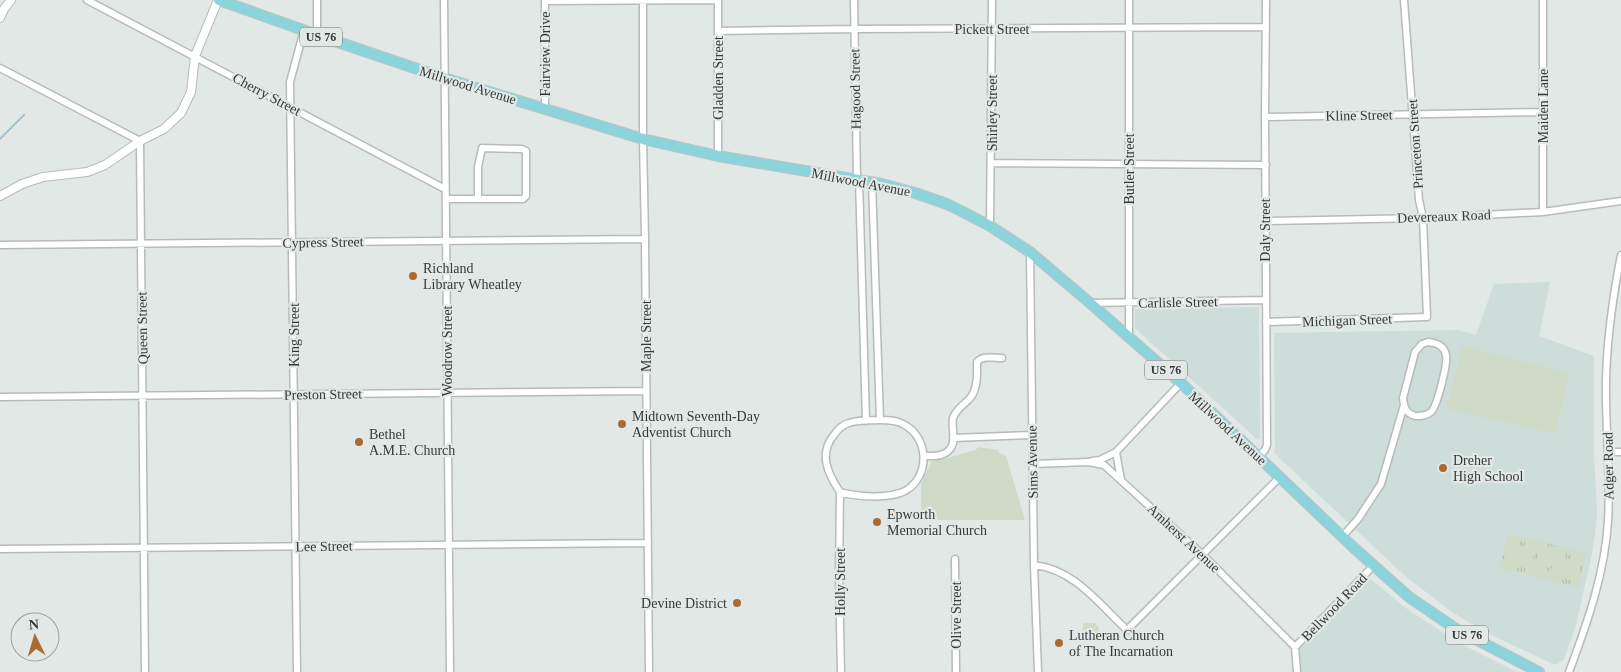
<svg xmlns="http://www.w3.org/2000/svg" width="1621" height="672" viewBox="0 0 1621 672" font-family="Georgia,serif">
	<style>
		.built { fill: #cdddd9 }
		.grass { fill: url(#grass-tufts) }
		.garden { fill: #cfdbc7 }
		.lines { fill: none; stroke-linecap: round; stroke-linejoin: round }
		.stream { stroke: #a0c5d5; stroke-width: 2 }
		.minor-casing { stroke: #b5bcba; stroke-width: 9 }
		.tertiary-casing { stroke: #b5bcba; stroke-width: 10 }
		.primary-casing { stroke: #c3c4c4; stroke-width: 12 }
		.minor { stroke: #fff; stroke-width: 6 }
		.tertiary { stroke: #fff; stroke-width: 8 }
		.primary { stroke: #8bd4db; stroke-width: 10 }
		.poi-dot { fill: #aa6a32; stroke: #e1e8e6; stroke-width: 2 }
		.labels { text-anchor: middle; stroke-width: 4.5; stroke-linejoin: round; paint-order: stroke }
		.shield { fill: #e1e8e6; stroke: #6a6e6d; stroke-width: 1 }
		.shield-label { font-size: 12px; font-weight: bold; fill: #373939 }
		.street-label { font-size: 14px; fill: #373939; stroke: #e1e8e6 }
		.poi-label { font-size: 14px; fill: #373939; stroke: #e1e8e6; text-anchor: start }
	</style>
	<defs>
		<pattern id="grass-tufts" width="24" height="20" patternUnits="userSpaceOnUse" patternTransform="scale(1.25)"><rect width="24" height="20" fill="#cfdbc7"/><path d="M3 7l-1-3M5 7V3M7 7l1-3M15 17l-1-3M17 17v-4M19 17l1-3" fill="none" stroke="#b2bdac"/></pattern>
	</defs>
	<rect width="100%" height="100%" fill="#e1e8e6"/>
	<path class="built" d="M1550 282 1539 336 1594 356V454L1597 511 1595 535 1591 559 1575 629 1564 659 1557 664H1553L1498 638 1468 622 1448 609 1404 575 1274 453 1275 446 1274 333 1458 330 1476 335 1494 284Z
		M1259 307 1260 438 1258 440 1135 328V309Z
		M1368 577 1411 612 1463 645 1517 672H1301L1299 646Z"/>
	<path class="grass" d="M1508 534 1587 553 1578 587 1500 568Z
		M1083 623H1095L1099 628V640H1083Z"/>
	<path class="garden" d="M1462 346 1570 373 1555 434 1446 408Z
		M979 447C986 449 991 448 998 450L999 453 1006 456 1025 520H921V484L932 461 941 460 975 450Z
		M1510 540 1520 543 1515 565 1504 563Z
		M1525 544 1536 547 1530 569 1520 567Z
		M1541 548 1551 551 1545 573 1535 570Z
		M1556 552 1566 555 1561 577 1550 574Z
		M1571 556 1582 559 1576 581 1566 578Z"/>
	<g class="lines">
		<path class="stream" d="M0 139 24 115"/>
		<defs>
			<path id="minor" d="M87 0 445 189
				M444 0 450 672
				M545 0V108
				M643 0V139L645 239 649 672
				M718 0V156
				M854 0 857 179
				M1129 0V337
				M545 1 718 0
				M718 31 854 29 1266 27
				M317 35V0
				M0 68 140 141 145 672
				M1265 117 1542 112
				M992 163 1266 165
				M859 179 866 421
				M872 182 880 420
				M446 199C471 199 497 199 523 199L526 196V151L522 149 482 148 478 167V199
				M1543 212V0
				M1265 221 1423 218 1543 212 1621 201
				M990 226 992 0
				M0 245 645 239
				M1030 252 1034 565 1038 672
				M1090 303 1266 300
				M1266 322 1427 317 1423 218 1419 200 1404 0
				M1428 342C1436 343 1444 345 1446 355 1448 363 1437 407 1431 412 1426 416 1421 416 1415 416 1406 413 1404 408 1403 398L1415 352 1422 344Z
				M0 397 646 391
				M880 420C888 420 896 420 903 424 929 437 931 476 905 491 889 499 857 497 840 492 828 474 818 454 834 435 838 429 842 425 849 423 858 420 871 420 880 420Z
				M953 438 1032 435
				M1116 452 1121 480
				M1608 452H1621
				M925 456C934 456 944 457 950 449 957 441 951 428 953 418 956 409 965 404 971 397 978 387 977 374 977 362 982 355 994 358 1002 358
				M1259 456 1265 450 1267 445 1265 117 1266 0
				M1092 461 1100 460 1116 452 1181 383
				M1033 464 1088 462 1104 465 1203 555 1295 647 1297 672
				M840 492 839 576 841 672
				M1342 537 1358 519 1381 484 1404 405
				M0 549 648 543
				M955 559 956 672
				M1034 565C1074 569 1099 604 1127 630L1280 477
				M1295 647 1373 566
				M297 672 290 82 304 30
				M1569 672C1587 624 1605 573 1608 521 1611 474 1605 427 1606 380 1607 338 1613 296 1621 255"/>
			<path id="tertiary" d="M0 18 4 9 11 0
				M0 196 22 184 43 177 87 172 105 165 140 141 164 129 181 113 191 92 195 56 218 0"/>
			<path id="primary" d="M219 0 317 35 444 78 643 139 718 156 882 184 915 193 947 204 963 212 990 226 1030 252 1090 303 1181 383 1353 547 1409 597 1456 629 1539 672"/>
		</defs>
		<use href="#minor" class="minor-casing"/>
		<use href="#tertiary" class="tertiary-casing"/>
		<use href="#primary" class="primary-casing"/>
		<use href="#minor" class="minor"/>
		<use href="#tertiary" class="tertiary"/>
		<use href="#primary" class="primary"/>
	</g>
	<g class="poi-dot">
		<circle cx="413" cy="276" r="5"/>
		<circle cx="622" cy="424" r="5"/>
		<circle cx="359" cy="442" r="5"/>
		<circle cx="1443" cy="468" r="5"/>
		<circle cx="877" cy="522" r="5"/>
		<circle cx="737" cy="603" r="5"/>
		<circle cx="1059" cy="643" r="5"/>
	</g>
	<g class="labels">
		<g class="shield">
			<rect x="300" y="27.5" width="42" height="19" rx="4"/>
			<rect x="1145" y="360.5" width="42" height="19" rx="4"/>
			<rect x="1446" y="625.5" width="42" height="19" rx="4"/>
		</g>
		<g class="shield-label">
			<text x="321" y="41">US 76</text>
			<text x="1166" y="374">US 76</text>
			<text x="1467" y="639">US 76</text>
		</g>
		<g class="street-label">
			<text x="992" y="34">Pickett Street</text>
			<text transform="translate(545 54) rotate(-90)" y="5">Fairview Drive</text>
			<text transform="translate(718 78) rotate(-90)" y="5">Gladden Street</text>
			<text transform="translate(468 85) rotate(17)" y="5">Millwood Avenue</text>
			<text transform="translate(855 89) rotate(-91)" y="5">Hagood Street</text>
			<text transform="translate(267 94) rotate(28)" y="5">Cherry Street</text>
			<text transform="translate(1543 106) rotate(-90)" y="5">Maiden Lane</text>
			<text transform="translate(992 113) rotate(-90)" y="5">Shirley Street</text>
			<text transform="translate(1359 115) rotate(-1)" y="5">Kline Street</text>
			<text transform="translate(1415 144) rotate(-94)" y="5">Princeton Street</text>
			<text transform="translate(1129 169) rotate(-90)" y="5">Butler Street</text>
			<text transform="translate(861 182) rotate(11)" y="5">Millwood Avenue</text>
			<text transform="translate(1444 216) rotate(-2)" y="5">Devereaux Road</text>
			<text transform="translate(1265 230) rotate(-90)" y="5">Daly Street</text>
			<text transform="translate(323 242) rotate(-1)" y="5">Cypress Street</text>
			<text transform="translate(1178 302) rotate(-1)" y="5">Carlisle Street</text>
			<text transform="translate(1347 320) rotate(-2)" y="5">Michigan Street</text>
			<text transform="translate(142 328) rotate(-91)" y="5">Queen Street</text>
			<text transform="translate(294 335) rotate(-90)" y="5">King Street</text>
			<text transform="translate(646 336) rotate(-90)" y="5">Maple Street</text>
			<text transform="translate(447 351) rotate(-90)" y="5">Woodrow Street</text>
			<text transform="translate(323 394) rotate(-1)" y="5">Preston Street</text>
			<text transform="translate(1228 428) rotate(43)" y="5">Millwood Avenue</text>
			<text transform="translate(1032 462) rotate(-91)" y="5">Sims Avenue</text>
			<text transform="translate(1608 466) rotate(-91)" y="5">Adger Road</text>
			<text transform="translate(1184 538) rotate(43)" y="5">Amherst Avenue</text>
			<text transform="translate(324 546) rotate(-1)" y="5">Lee Street</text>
			<text transform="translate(840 582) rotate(-90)" y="5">Holly Street</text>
			<text transform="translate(1334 607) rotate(-46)" y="5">Bellwood Road</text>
			<text transform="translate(956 615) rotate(-90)" y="5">Olive Street</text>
		</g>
		<g class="poi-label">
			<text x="423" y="273">Richland<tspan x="423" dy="16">Library Wheatley</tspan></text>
			<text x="632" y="421">Midtown Seventh-Day<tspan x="632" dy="16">Adventist Church</tspan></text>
			<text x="369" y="439">Bethel<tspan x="369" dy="16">A.M.E. Church</tspan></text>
			<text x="1453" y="465">Dreher<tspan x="1453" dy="16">High School</tspan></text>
			<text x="887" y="519">Epworth<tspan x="887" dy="16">Memorial Church</tspan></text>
			<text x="727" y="608" text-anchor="end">Devine District</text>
			<text x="1069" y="640">Lutheran Church<tspan x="1069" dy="16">of The Incarnation</tspan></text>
		</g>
	</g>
	<g transform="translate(35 637) rotate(355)"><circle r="24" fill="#e1e8e6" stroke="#9da2a1"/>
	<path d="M0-4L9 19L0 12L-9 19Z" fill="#aa6a32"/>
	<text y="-8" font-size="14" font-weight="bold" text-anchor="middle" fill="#373939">N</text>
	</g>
</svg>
